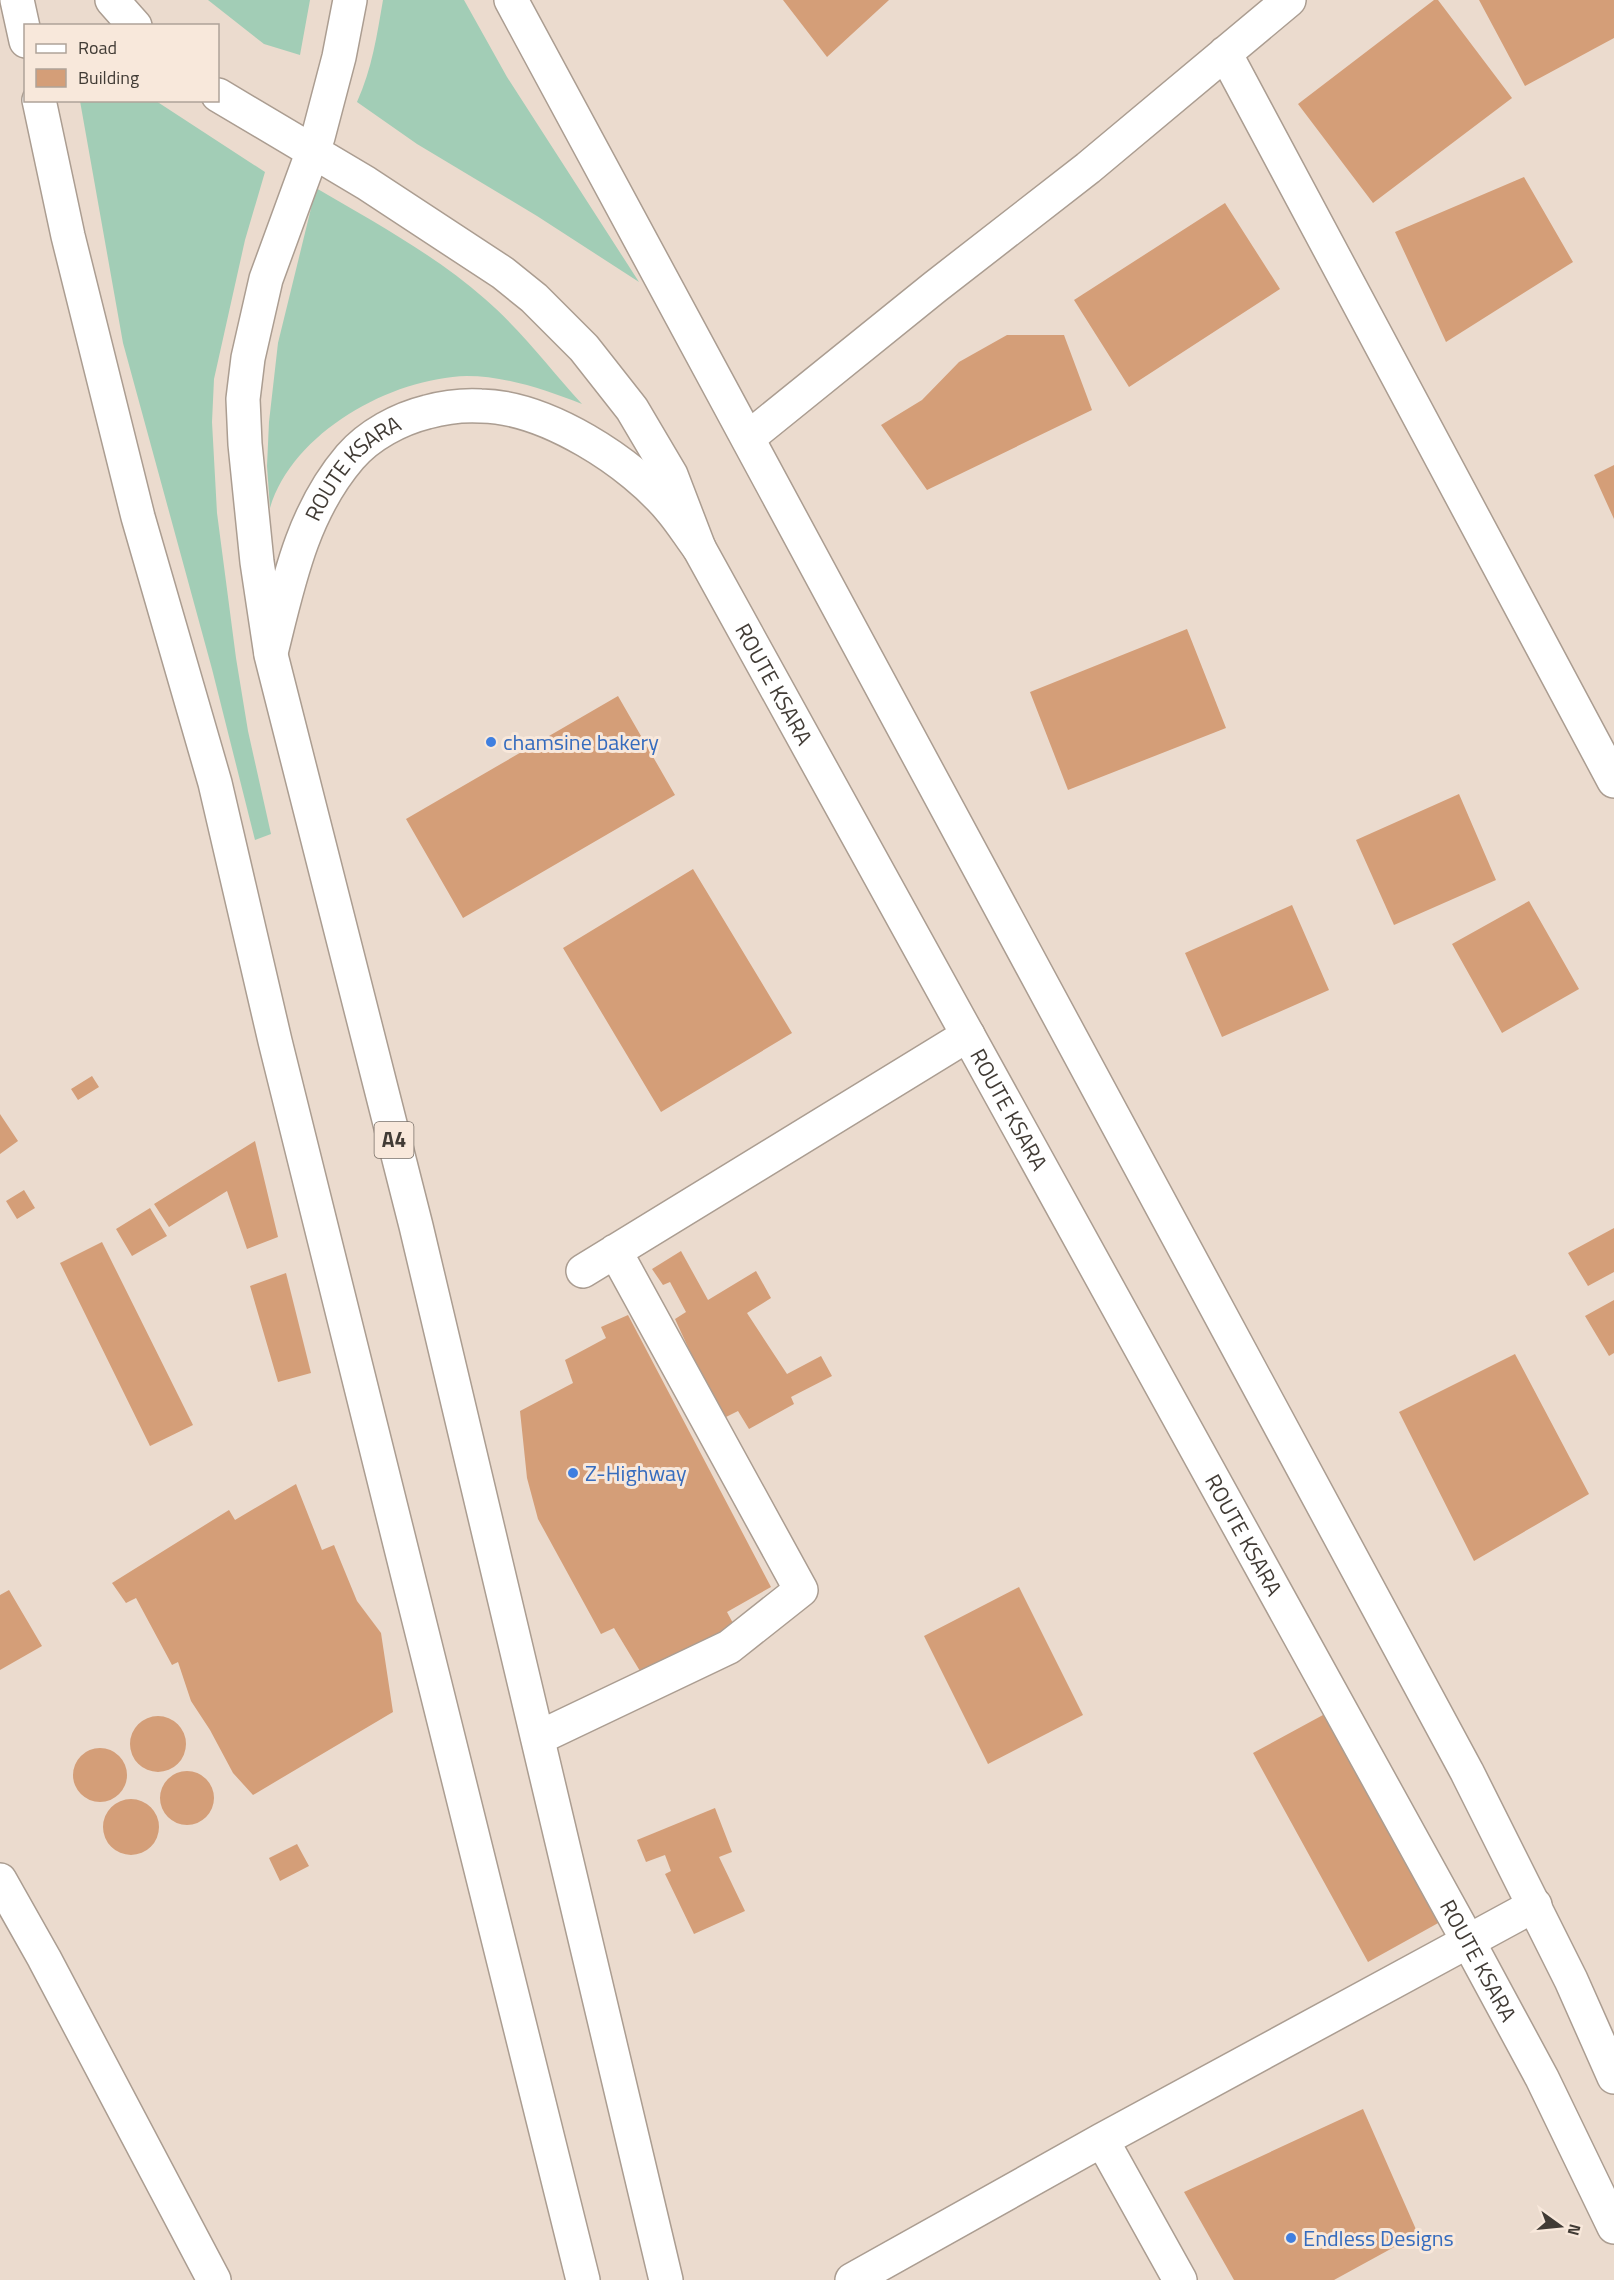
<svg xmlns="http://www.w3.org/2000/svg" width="1614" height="2280" viewBox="0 0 1614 2280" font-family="'Titillium Web',sans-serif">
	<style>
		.garden { fill: #a2cdb6 }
		.building { fill: #d49e78 }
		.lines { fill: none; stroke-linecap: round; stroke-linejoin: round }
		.minor-casing { stroke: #ab9d91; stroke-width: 36 }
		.major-casing { stroke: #ab9d91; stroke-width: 36 }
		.highway-casing { stroke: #ab9d91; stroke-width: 36 }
		.minor { stroke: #fff; stroke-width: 33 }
		.major { stroke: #fff; stroke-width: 33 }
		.highway { stroke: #fff; stroke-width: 33 }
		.shop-dot { fill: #3f7fe0; stroke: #f8e8db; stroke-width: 2 }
		.labels { text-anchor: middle; stroke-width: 6; stroke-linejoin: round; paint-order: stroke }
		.shield { fill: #f8e8db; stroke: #786f67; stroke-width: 1.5 }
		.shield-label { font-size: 21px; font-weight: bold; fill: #413b35 }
		.street-label { font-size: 22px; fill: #413b35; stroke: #f8e8db }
		.shop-label { font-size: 22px; fill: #366cbe; stroke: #f8e8db; text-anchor: start }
	</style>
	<rect width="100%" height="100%" fill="#ebdbce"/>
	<path class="garden" d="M208 0H310L300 55 264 44Z
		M383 0H464L507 77 639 282 537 216 417 144 357 102C372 69 377 35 383 0Z
		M80 101H156L265 172 245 240 214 379 212 422 217 513 236 658 248 731 271 834 255 840 212 669 123 343Z
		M316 188C374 222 435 255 485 299 521 330 550 369 582 404 546 390 505 376 467 376 391 378 293 432 270 508L267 466 269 422 278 343Z"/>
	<path class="building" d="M783 0H889L827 57Z
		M1434 0H1438L1512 98 1373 203 1298 104Z
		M1479 0H1614V38L1525 86Z
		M1524 177 1573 262 1446 342 1395 232Z
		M1225 203 1280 289 1129 387 1074 300Z
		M1007 335H1064L1092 410 927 490 881 425 922 400 959 362Z
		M1614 465V519L1594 475Z
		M1187 629 1226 728 1068 790 1030 692Z
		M618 696 675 795 463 918 406 819Z
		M1459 794 1496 880 1394 925 1356 840Z
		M693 869 792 1033 661 1112 563 948Z
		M1529 901 1579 989 1502 1033 1452 944Z
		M1292 905 1329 990 1222 1037 1185 953Z
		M92 1076 99 1087 78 1100 71 1089Z
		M0 1114 18 1141 0 1154Z
		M255 1141 278 1237 247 1249 227 1191 169 1227 154 1204Z
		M24 1190 35 1208 17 1219 6 1201Z
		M150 1208 167 1236 132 1256 116 1229Z
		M1614 1228V1272L1588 1286 1568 1253Z
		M102 1242 193 1425 150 1446 60 1263Z
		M681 1251 708 1300 756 1271 771 1298 747 1313 787 1374 821 1356 832 1376 791 1397 794 1404 749 1429 738 1411 726 1417 702 1387 692 1356 675 1319 686 1312 670 1282 663 1285 652 1269Z
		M286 1273 311 1373 278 1382 250 1286Z
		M1614 1300V1353L1609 1356 1585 1316Z
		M628 1315 771 1587 727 1612 734 1625 679 1659 640 1671 614 1628 601 1634 538 1519 527 1478 520 1411 573 1383 565 1360 606 1338 601 1327Z
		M1515 1354 1589 1494 1474 1561 1399 1412Z
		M296 1484 322 1550 334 1545 357 1601 381 1633 393 1712 253 1795 233 1773 210 1730 191 1701 178 1662 172 1665 136 1598 126 1603 112 1583 229 1510 235 1520Z
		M1019 1587 1083 1715 988 1764 924 1636Z
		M9 1590 42 1646 0 1670V1595Z
		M1334 1709 1449 1917 1368 1962 1253 1753Z
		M130 1744a28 28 0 1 1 56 0a28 28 0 1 1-56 0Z
		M73 1775a27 27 0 1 1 54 0a27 27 0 1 1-54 0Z
		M160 1798a27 27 0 1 1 54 0a27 27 0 1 1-54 0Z
		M103 1827a28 28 0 1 1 56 0a28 28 0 1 1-56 0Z
		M715 1808 732 1852 719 1857 745 1911 694 1934 665 1874 671 1871 665 1855 646 1862 637 1840Z
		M297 1844 309 1866 280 1881 269 1858Z
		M1363 2109 1418 2234 1334 2280H1234L1184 2192Z"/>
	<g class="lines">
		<defs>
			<path id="minor" d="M1225 53 1614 781
				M748 438 935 287 1088 168 1289 0
				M583 1271 968 1035
				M538 1738 729 1647 801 1590 615 1251
				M0 1880 44 1958 214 2280
				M1102 2140 1180 2280
				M852 2280 1102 2140 1535 1905"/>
			<g id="major">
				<path d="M511 0 1467 1772 1571 1980 1614 2077"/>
				<path id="s1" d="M271 653C288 584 302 513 350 457 369 435 399 419 427 412 445 407 463 405 481 406 546 407 632 462 672 511 682 523 690 536 699 548L1468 1941 1542 2078 1614 2227"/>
			</g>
			<path id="highway" d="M17 0 26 41
				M112 0 135 26
				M350 0 339 57 318 137 266 279 248 358 243 399 245 444 257 562 271 655 416 1226 666 2280
				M218 95 366 183 503 273 534 298 584 348 632 409 671 475 699 548
				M39 100 68 236 138 517 215 783 275 1041 583 2280"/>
		</defs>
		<use href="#minor" class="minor-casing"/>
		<use href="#major" class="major-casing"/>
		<use href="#highway" class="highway-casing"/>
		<use href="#minor" class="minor"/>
		<use href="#major" class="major"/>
		<use href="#highway" class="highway"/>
	</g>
	<g class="shop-dot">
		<circle cx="491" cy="742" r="6"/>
		<circle cx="573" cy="1473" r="6"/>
		<circle cx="1291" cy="2238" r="6"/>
	</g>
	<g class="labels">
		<rect class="shield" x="374.5" y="1122" width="39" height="36" rx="4.5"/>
		<g class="shield-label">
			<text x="394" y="1147">A4</text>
		</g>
		<g class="street-label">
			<text dy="8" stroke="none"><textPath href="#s1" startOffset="207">ROUTE KSARA</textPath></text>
			<text dy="8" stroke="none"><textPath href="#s1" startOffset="783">ROUTE KSARA</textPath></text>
			<text dy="8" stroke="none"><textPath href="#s1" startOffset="1269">ROUTE KSARA</textPath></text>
			<text dy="8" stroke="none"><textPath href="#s1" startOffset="1755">ROUTE KSARA</textPath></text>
			<text dy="8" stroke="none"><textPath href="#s1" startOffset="2241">ROUTE KSARA</textPath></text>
		</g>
		<g class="shop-label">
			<text x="503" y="750">chamsine bakery</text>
			<text x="585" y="1481">Z-Highway</text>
			<text x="1303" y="2246">Endless Designs</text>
		</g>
	</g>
	<rect x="24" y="24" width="195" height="78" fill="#f8e8db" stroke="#afa399" stroke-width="1.5"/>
	<rect x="36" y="44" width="30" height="9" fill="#ffffff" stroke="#afa399" stroke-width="1.5"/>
	<text x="78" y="54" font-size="18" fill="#413b35">Road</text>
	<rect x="36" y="69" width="30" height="18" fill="#d49e78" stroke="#afa399" stroke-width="1.5"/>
	<text x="78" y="84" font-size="18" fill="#413b35">Building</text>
	<g transform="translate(1560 2226) rotate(105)" stroke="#f8e8db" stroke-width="4.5" paint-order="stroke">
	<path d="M0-4.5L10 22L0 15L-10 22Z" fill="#413b35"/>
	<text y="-9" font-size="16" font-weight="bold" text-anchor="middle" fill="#413b35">N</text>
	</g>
</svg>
